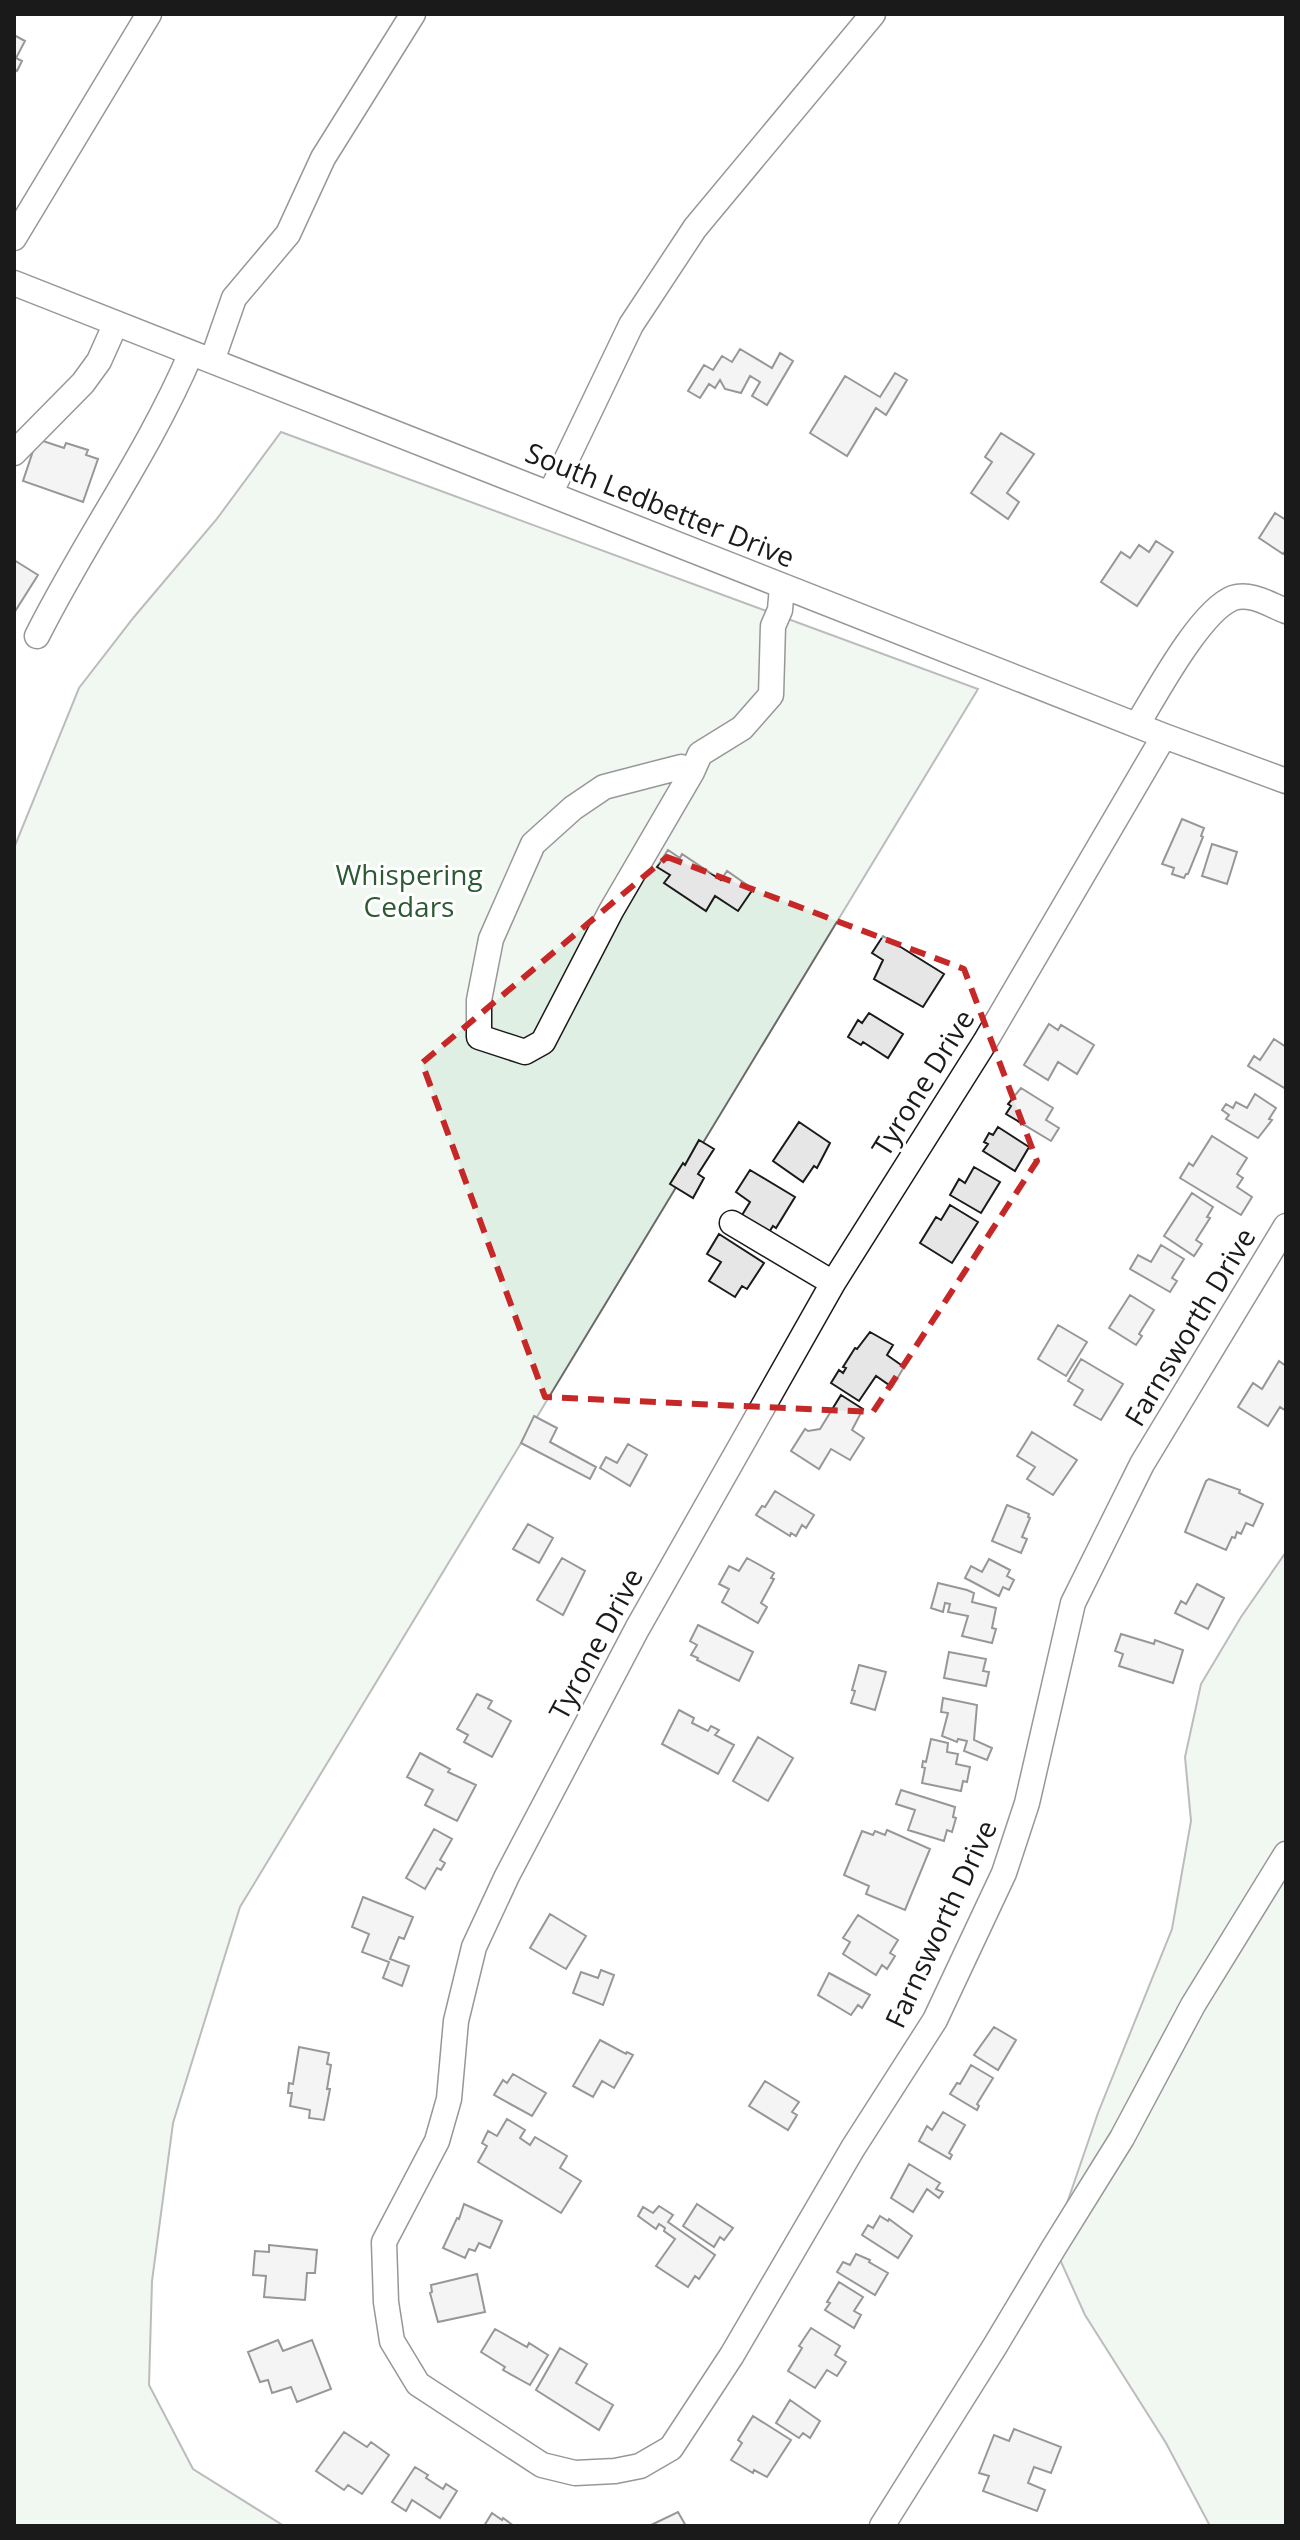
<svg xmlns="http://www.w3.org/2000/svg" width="1300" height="2540" viewBox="0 0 1300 2540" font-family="'Open Sans',sans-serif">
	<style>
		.green { fill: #e0efe3; stroke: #6a6a6a; stroke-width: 2 }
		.building { fill: #e6e6e6; stroke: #1a1a1a; stroke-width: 2 }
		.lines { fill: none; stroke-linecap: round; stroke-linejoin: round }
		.minor-casing { stroke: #1a1a1a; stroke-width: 27 }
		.minor { stroke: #fff; stroke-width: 24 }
		.marked { fill: none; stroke: #c62828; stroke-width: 6; stroke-dasharray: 16 10; stroke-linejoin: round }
		.labels { text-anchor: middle; stroke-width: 6; stroke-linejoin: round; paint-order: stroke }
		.street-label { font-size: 28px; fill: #1a1a1a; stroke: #fff }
		.park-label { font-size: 28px; fill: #2b5a34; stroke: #fff }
	</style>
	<rect width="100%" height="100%" fill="#fff"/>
	<path class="green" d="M281 432 978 689 240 1907 173 2123 152 2281 149 2385 193 2469 284 2526H14V848L79 688 134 617 216 520Z
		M1286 1552V2526H1210L1166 2443 1085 2315 1053 2244 1098 2113 1172 1929 1191 1821 1185 1757 1201 1684 1241 1617Z"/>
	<path class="building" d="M14 35 25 41 16 58 22 61 17 71 14 69Z
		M740 349 772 368 780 353 793 361 767 405 752 396 760 382 750 376 741 393 725 389 720 380 715 388 709 384 700 398 688 391 704 365 713 370 722 356 732 362Z
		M895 373 907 380 886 415 876 408 847 456 810 433 845 376 880 397Z
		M1001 433 1034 454 1007 493 1019 502 1008 519 971 493 992 462 985 457Z
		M37 439 64 448 66 443 88 450 86 455 98 459 83 502 23 481Z
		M1275 513 1286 520V550L1283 554 1259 538Z
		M1156 541 1173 552 1137 606 1101 582 1121 552 1130 558 1139 545 1149 552Z
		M14 560 38 575 14 613Z
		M1182 819 1204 828 1201 836 1203 837 1188 874H1186L1184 878 1172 874 1174 868 1162 864Z
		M1212 844 1237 852 1227 884 1202 876Z
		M668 850 680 858 682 854 721 880 727 871 753 889 738 911 715 896 706 911 664 883 670 875 657 867Z
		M883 936 944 974 923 1007 874 979 883 960 872 953Z
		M869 1013 903 1034 888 1058 863 1042 861 1045 848 1037 858 1020 862 1023Z
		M1049 1024 1058 1030 1061 1025 1094 1045 1077 1074 1058 1062 1048 1080 1024 1065Z
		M1274 1039 1286 1047V1089L1248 1066 1254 1056 1260 1060Z
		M1021 1088 1053 1108 1046 1120 1059 1128 1051 1141 1006 1114 1011 1106 1008 1104Z
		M1255 1094 1276 1108 1269 1119 1272 1120 1258 1138 1226 1119 1229 1115 1222 1110 1226 1104 1233 1108 1236 1102 1247 1108Z
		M799 1122 830 1143 817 1168 814 1166 803 1182 773 1161Z
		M998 1127 1029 1147 1015 1171 983 1151 988 1144 984 1142 989 1133 993 1135Z
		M1212 1136 1247 1158 1237 1174 1243 1178 1237 1187 1252 1197 1241 1215 1180 1178 1189 1163 1193 1166Z
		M699 1140 714 1149 698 1174 704 1178 693 1198 670 1184 683 1163 685 1165Z
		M974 1167 1000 1182 981 1213 950 1195 959 1179 965 1183Z
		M750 1170 795 1197 776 1228 773 1226 766 1237 739 1220 750 1202 736 1192Z
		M1192 1193 1213 1207 1207 1217 1210 1218 1196 1240 1202 1244 1194 1256 1164 1236Z
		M950 1205 978 1222 952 1263 920 1243 936 1217 941 1220Z
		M719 1234 764 1263 747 1289 742 1286 735 1297 709 1281 721 1262 707 1254Z
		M1161 1245 1184 1259 1172 1278 1177 1281 1170 1292 1130 1269 1138 1255 1151 1262Z
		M1130 1295 1154 1310 1139 1334 1142 1336 1136 1345 1109 1328Z
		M1058 1325 1087 1342 1066 1376 1038 1359Z
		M870 1332 893 1345 887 1355 904 1367 892 1387 876 1376 859 1401 831 1383 839 1370 843 1373 846 1368 843 1367 855 1348 857 1349Z
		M1081 1359 1123 1384 1101 1420 1074 1405 1083 1390 1068 1381Z
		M1279 1361 1286 1366V1411L1280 1407 1268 1426 1238 1407 1253 1383 1262 1389Z
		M841 1395 863 1409 852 1430 864 1438 850 1460 831 1449 819 1469 791 1451 805 1429 808 1431 820 1429Z
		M534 1416 557 1428 550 1442 596 1467 590 1479 521 1443Z
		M1032 1432 1077 1460 1053 1495 1027 1479 1035 1467 1017 1456Z
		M628 1444 647 1455 630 1486 600 1468 606 1457 617 1463Z
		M1209 1479 1240 1490 1239 1493 1263 1504 1253 1526 1246 1523 1241 1534 1237 1532 1235 1538 1232 1537 1226 1550 1185 1532 1206 1481Z
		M775 1491 814 1515 806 1528 802 1525 796 1536 791 1533 790 1536 756 1515 762 1506 765 1507Z
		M1007 1505 1029 1514 1028 1517 1030 1518 1022 1537 1027 1539 1021 1553 992 1541Z
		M528 1524 553 1538 539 1563 513 1549Z
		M562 1558 585 1571 563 1615 537 1600Z
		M747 1558 774 1573 771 1578 774 1579 761 1603 767 1607 758 1623 722 1602 729 1589 719 1584 729 1566 739 1571Z
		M989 1559 1010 1570 1007 1576 1014 1580 1009 1590 1003 1587 999 1596 965 1578 971 1566 982 1572Z
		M938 1583 967 1590 974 1593 972 1602 996 1608 992 1628 996 1629 992 1643 962 1636 968 1616 948 1612 950 1604 945 1603 943 1612 931 1608Z
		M1197 1584 1224 1598 1208 1629 1175 1613 1181 1601 1186 1604Z
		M698 1625 753 1652 739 1681 697 1660 698 1658 691 1655 697 1645 690 1641Z
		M1121 1634 1154 1644 1155 1640 1183 1650 1173 1683 1119 1666 1123 1654 1115 1651Z
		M949 1652 986 1659 983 1671 989 1672 986 1686 944 1678Z
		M859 1665 886 1672 875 1710 851 1703 855 1691 852 1690Z
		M477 1694 492 1701 488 1708 511 1721 492 1757 464 1742 468 1735 457 1729Z
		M943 1698 977 1705 974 1740 992 1748 987 1760 964 1751 967 1741 958 1739 957 1742 942 1736 948 1713 941 1712Z
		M679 1710 694 1718 692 1723 708 1731 711 1726 719 1730 715 1735 734 1745 718 1774 662 1744Z
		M758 1737 793 1758 768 1801 733 1781Z
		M931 1739 948 1743 947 1752 958 1754 956 1764 970 1767 967 1782 963 1781 961 1791 922 1783 925 1768 922 1767 923 1761 926 1762Z
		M420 1753 450 1769 448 1772 476 1785 457 1821 425 1805 433 1790 407 1777Z
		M901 1790 955 1807 953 1817 956 1818 952 1832 947 1830 944 1841 908 1830 915 1810 896 1804Z
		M434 1829 452 1839 440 1860 445 1863 441 1870 437 1868 425 1889 406 1878Z
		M887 1830 930 1849 905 1910 866 1894 869 1886 844 1875 862 1831 873 1835 875 1831 885 1835Z
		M363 1897 413 1917 404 1939 399 1937 390 1959 409 1966 402 1986 383 1978 389 1962 362 1952 369 1934 352 1927Z
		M550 1914 586 1936 566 1969 530 1948Z
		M858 1915 898 1940 890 1953 895 1956 887 1969 882 1965 876 1975 843 1954 850 1942 843 1938Z
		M601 1970 614 1975 603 2005 573 1993 581 1972 598 1978Z
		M829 1973 870 1995 862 2008 858 2005 851 2015 818 1995Z
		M994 2027 1016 2040 998 2070 974 2055Z
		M600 2040 626 2054 627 2052 633 2055 614 2088 602 2081 593 2097 573 2086Z
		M299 2047 329 2053 327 2064 331 2065 327 2089H330L324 2120 309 2118 310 2110 290 2106 292 2093H288L289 2083 293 2084Z
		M971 2065 993 2078 977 2104 979 2106 977 2110 950 2094 957 2083 960 2084Z
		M513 2074 546 2093 532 2116 494 2095 503 2080 507 2083Z
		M765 2081 799 2102 792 2112 797 2115 788 2130 749 2106Z
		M943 2112 965 2125 949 2153 952 2155 950 2159 919 2141 927 2126 932 2130Z
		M507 2119 525 2130 520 2138 530 2145 535 2137 567 2156 560 2168 581 2181 561 2213 478 2162 487 2146 482 2143 488 2131 497 2136Z
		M909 2164 940 2183 936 2189 943 2192 939 2198 927 2189 913 2212 891 2198Z
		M464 2204 502 2221 490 2248 479 2243 475 2251 469 2249 465 2258 443 2248 457 2218 459 2219Z
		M697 2204 733 2228 724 2240 720 2237 714 2247 683 2226Z
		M659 2206 673 2215 668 2222 715 2255 699 2279 695 2276 688 2287 656 2266 675 2239 664 2231 665 2228 659 2224 656 2229 638 2216 643 2207 653 2213Z
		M880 2216 888 2221 889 2219 912 2236 898 2258 862 2235 868 2225 873 2228Z
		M269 2245 317 2250 315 2273H307L305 2300 264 2297 266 2276 253 2275 255 2251 269 2252Z
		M856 2254 870 2260 869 2262 888 2273 875 2295 837 2272 843 2262 850 2265Z
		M477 2274 485 2312 438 2322 430 2293 432 2292 431 2285Z
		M839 2282 863 2297 854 2311 861 2315 854 2328 825 2310 830 2303 827 2302Z
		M811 2328 840 2346 835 2355 846 2362 837 2376 827 2370 815 2388 788 2371 802 2348 799 2346Z
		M495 2329 527 2347 529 2343 548 2355 530 2385 503 2370 505 2367 481 2352Z
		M278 2340 283 2351 312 2340 331 2389 297 2402 291 2387 272 2393 268 2380 260 2382 248 2352Z
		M560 2348 587 2364 576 2383 613 2405 599 2430 536 2390Z
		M790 2400 820 2421 810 2438 803 2433 799 2438 776 2423Z
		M753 2416 791 2440 767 2477 754 2470 753 2473 731 2460 742 2443 738 2440Z
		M1014 2429 1061 2447 1051 2473 1034 2467 1028 2483 1045 2490 1037 2511 983 2491 989 2476 979 2473 994 2435 1009 2441Z
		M344 2432 367 2447 371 2442 389 2455 362 2494 348 2485 344 2490 316 2471Z
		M415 2467 428 2475 426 2478 443 2489 446 2484 457 2491 440 2518 412 2500 406 2511 392 2502Z
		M678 2512 686 2526H649Z
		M492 2513 502 2520 503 2518 514 2526H484Z"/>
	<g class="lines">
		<defs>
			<path id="minor" d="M14 238 149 14
				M14 283 1164 736 1286 781
				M212 361 234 298 288 234 323 158 413 14
				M14 453 83 383 99 361 116 323
				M550 494 631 325 695 228 873 14
				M37 636C85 540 149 452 191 353
				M1137 725C1156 694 1200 611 1233 598 1251 592 1270 605 1286 611
				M1164 736 985 1042 833 1283 637 1629 507 1876 474 1947 456 2021 449 2099 437 2141 384 2242 386 2302 392 2341 418 2384 542 2465 575 2473 615 2471 640 2466 671 2448 732 2355 853 2148 935 2020 1004 1873 1027 1803 1073 1603 1142 1464 1286 1226
				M692 772 681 767 604 787 573 808 533 844 491 939 479 1000V1037L525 1052 543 1042 611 911 692 772 700 754 742 728 771 695 773 626 780 610 782 586
				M732 1223 833 1283
				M882 2526 995 2346 1053 2249 1122 2138 1193 2005 1286 1854"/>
		</defs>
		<use href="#minor" class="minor-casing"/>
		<use href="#minor" class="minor"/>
	</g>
	<path d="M0 0H1300V2540H0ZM667 857 964 969 1037 1161 873 1412 545 1397 422 1063Z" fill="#fff" fill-opacity=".55" fill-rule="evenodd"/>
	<path class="marked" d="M667 857 964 969 1037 1161 873 1412 545 1397 422 1063Z"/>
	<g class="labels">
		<g class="street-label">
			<text transform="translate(660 505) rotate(22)" y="10">South Ledbetter Drive</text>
			<text transform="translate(923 1083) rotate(-58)" y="10">Tyrone Drive</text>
			<text transform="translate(1190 1327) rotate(-59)" y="10">Farnsworth Drive</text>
			<text transform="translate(596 1644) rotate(-62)" y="10">Tyrone Drive</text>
			<text transform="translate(941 1924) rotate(-65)" y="10">Farnsworth Drive</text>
		</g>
		<g class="park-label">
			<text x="409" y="885">Whispering<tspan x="409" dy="32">Cedars</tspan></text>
		</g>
	</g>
	<rect width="1300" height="2540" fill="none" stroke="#1a1a1a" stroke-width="32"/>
</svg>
